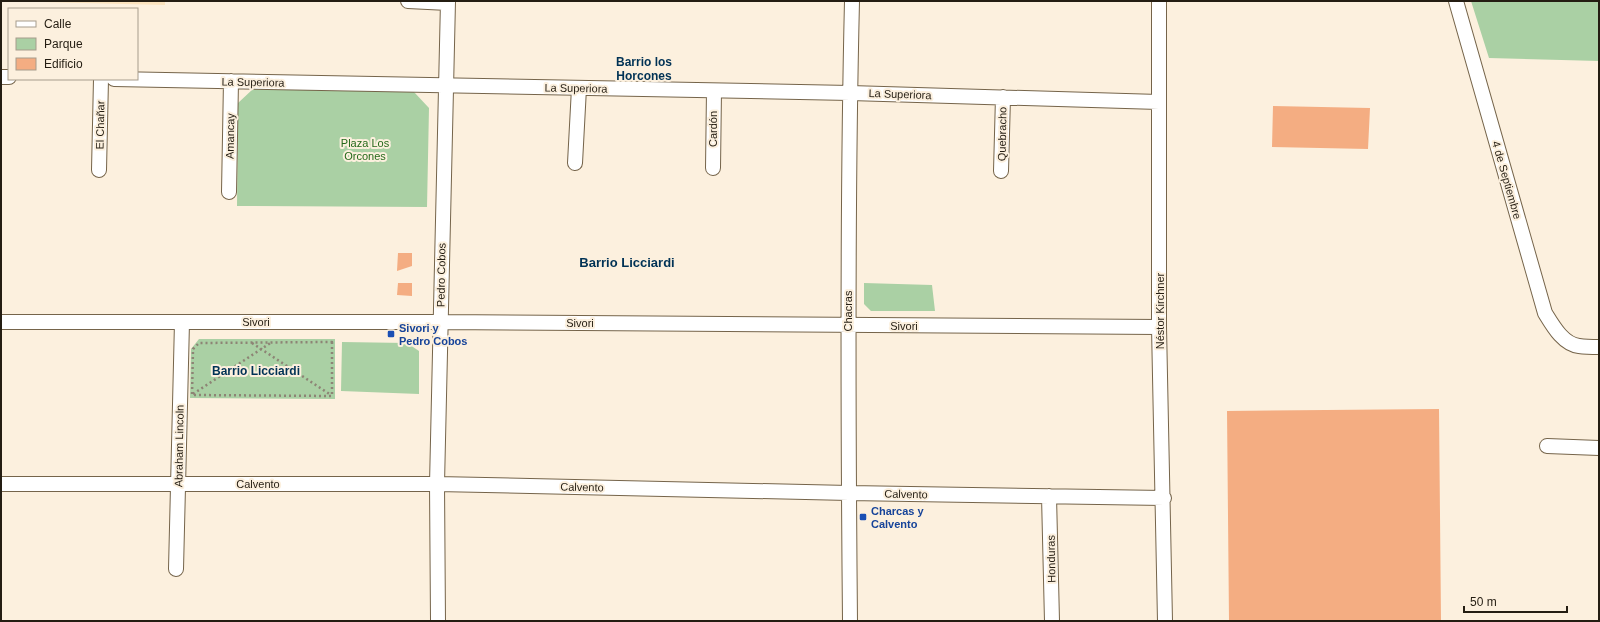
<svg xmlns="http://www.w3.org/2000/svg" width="1600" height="622" viewBox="0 0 1600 622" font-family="Arial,sans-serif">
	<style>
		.built { fill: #fbe3be }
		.green { fill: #aad0a4 }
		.building { fill: #f4ad82 }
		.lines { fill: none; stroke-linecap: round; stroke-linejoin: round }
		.minor-casing { stroke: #75644a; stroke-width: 16 }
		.path { stroke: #8d8475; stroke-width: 2.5; stroke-dasharray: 2 3; stroke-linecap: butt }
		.minor { stroke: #fff; stroke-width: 14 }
		.transit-dot { fill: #1a4fb4; stroke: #fcf0de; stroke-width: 1.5 }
		.labels { text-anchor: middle; stroke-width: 4; stroke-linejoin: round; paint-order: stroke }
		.street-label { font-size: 11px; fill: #241d12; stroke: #fcf0de }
		.park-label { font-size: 11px; fill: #24691a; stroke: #fcf0de }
		.transit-label { font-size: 11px; font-weight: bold; fill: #164399; stroke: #fcf0de; text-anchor: start }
		.neighbourhood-label { font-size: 12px; font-weight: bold; fill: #003255; stroke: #fcf0de }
		.quarter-label { font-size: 13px; font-weight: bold; fill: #003255; stroke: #fcf0de }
	</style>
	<rect width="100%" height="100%" fill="#fcf0de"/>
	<path class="built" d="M1 1H165V5Z"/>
	<path class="green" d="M1471 1H1599V61L1489 58Z
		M253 89 414 92 429 108 427 207 237 206 238 103Z
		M864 283 932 285 935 311H871L864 304Z
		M199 339H335V399L190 398 191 349Z
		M342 342 407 343 419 351V394L341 391Z"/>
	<path class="building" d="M1273 106 1370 108 1368 149 1272 147Z
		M398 253H412V266L397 271Z
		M398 283H412V296L397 295Z
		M1439 409 1441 621H1229L1227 411Z"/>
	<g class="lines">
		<defs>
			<path id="minor" d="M408 1 448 3
				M1159 1V327L1165 621
				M1456 1 1545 313C1553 326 1563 344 1579 346 1586 347 1593 347 1599 347
				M1 77H9
				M114 79 850 93 1159 102
				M575 163 579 88
				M713 168 714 91
				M99 170 101 79
				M1001 171 1003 97
				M229 192 231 81
				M1 322H440L1159 327
				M1547 446 1599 448
				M1 484H437L849 493 1164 498
				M1049 496 1052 621
				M176 569 182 322
				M438 621 437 484 448 1
				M850 621C848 414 847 208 852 1"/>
		</defs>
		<use href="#minor" class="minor-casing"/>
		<path class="path" d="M332 342V396L192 395 193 349 199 343Z
			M252 343 331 395
			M193 394 272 342"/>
		<use href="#minor" class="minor"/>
	</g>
	<g class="transit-dot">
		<rect x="387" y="330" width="8" height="8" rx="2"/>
		<rect x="859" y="513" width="8" height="8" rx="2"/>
	</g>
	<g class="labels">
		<g class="street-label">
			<text transform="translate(253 82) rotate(1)" y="4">La Superiora</text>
			<text transform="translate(576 88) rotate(1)" y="4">La Superiora</text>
			<text transform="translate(900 94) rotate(2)" y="4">La Superiora</text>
			<text transform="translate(100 125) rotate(-89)" y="4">El Chañar</text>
			<text transform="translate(713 129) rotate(-90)" y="4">Cardón</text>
			<text transform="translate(1002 134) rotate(-89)" y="4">Quebracho</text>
			<text transform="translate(230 136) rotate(-89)" y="4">Amancay</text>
			<text transform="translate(1507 180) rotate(74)" y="4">4 de Septiembre</text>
			<text transform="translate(441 275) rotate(-89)" y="4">Pedro Cobos</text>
			<text transform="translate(848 311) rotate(-90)" y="4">Chacras</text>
			<text transform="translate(1160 311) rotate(-90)" y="4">Néstor Kirchner</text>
			<text x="256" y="326">Sivori</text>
			<text x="580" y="327">Sivori</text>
			<text x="904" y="330">Sivori</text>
			<text transform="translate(179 446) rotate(-89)" y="4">Abraham Lincoln</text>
			<text x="258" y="488">Calvento</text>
			<text transform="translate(582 487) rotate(1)" y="4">Calvento</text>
			<text transform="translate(906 494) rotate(1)" y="4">Calvento</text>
			<text transform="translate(1051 559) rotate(-91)" y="4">Honduras</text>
		</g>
		<g class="park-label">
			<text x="365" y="147">Plaza Los<tspan x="365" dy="13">Orcones</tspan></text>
		</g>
		<g class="transit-label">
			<text x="399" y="332">Sivori y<tspan x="399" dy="13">Pedro Cobos</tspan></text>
			<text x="871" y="515">Charcas y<tspan x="871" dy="13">Calvento</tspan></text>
		</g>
		<g class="neighbourhood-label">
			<text x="644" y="66">Barrio los<tspan x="644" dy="14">Horcones</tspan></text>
			<text x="256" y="375">Barrio Licciardi</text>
		</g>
		<g class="quarter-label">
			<text x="627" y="267">Barrio Licciardi</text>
		</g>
	</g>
	<rect width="1600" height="622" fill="none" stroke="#241d12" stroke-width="4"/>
	<rect x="8" y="8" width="130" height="72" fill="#fcf0de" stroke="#a69c8c"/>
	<rect x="16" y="21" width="20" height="6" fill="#ffffff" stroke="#a69c8c"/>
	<text x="44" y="28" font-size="12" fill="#241d12">Calle</text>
	<rect x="16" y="38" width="20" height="12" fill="#aad0a4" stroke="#a69c8c"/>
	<text x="44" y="48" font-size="12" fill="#241d12">Parque</text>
	<rect x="16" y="58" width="20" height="12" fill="#f4ad82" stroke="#a69c8c"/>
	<text x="44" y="68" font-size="12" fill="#241d12">Edificio</text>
	<path d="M1464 606v6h103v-6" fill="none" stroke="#241d12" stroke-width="2"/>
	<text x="1470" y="606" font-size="12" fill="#241d12" stroke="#fcf0de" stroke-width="3" paint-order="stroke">50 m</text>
</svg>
